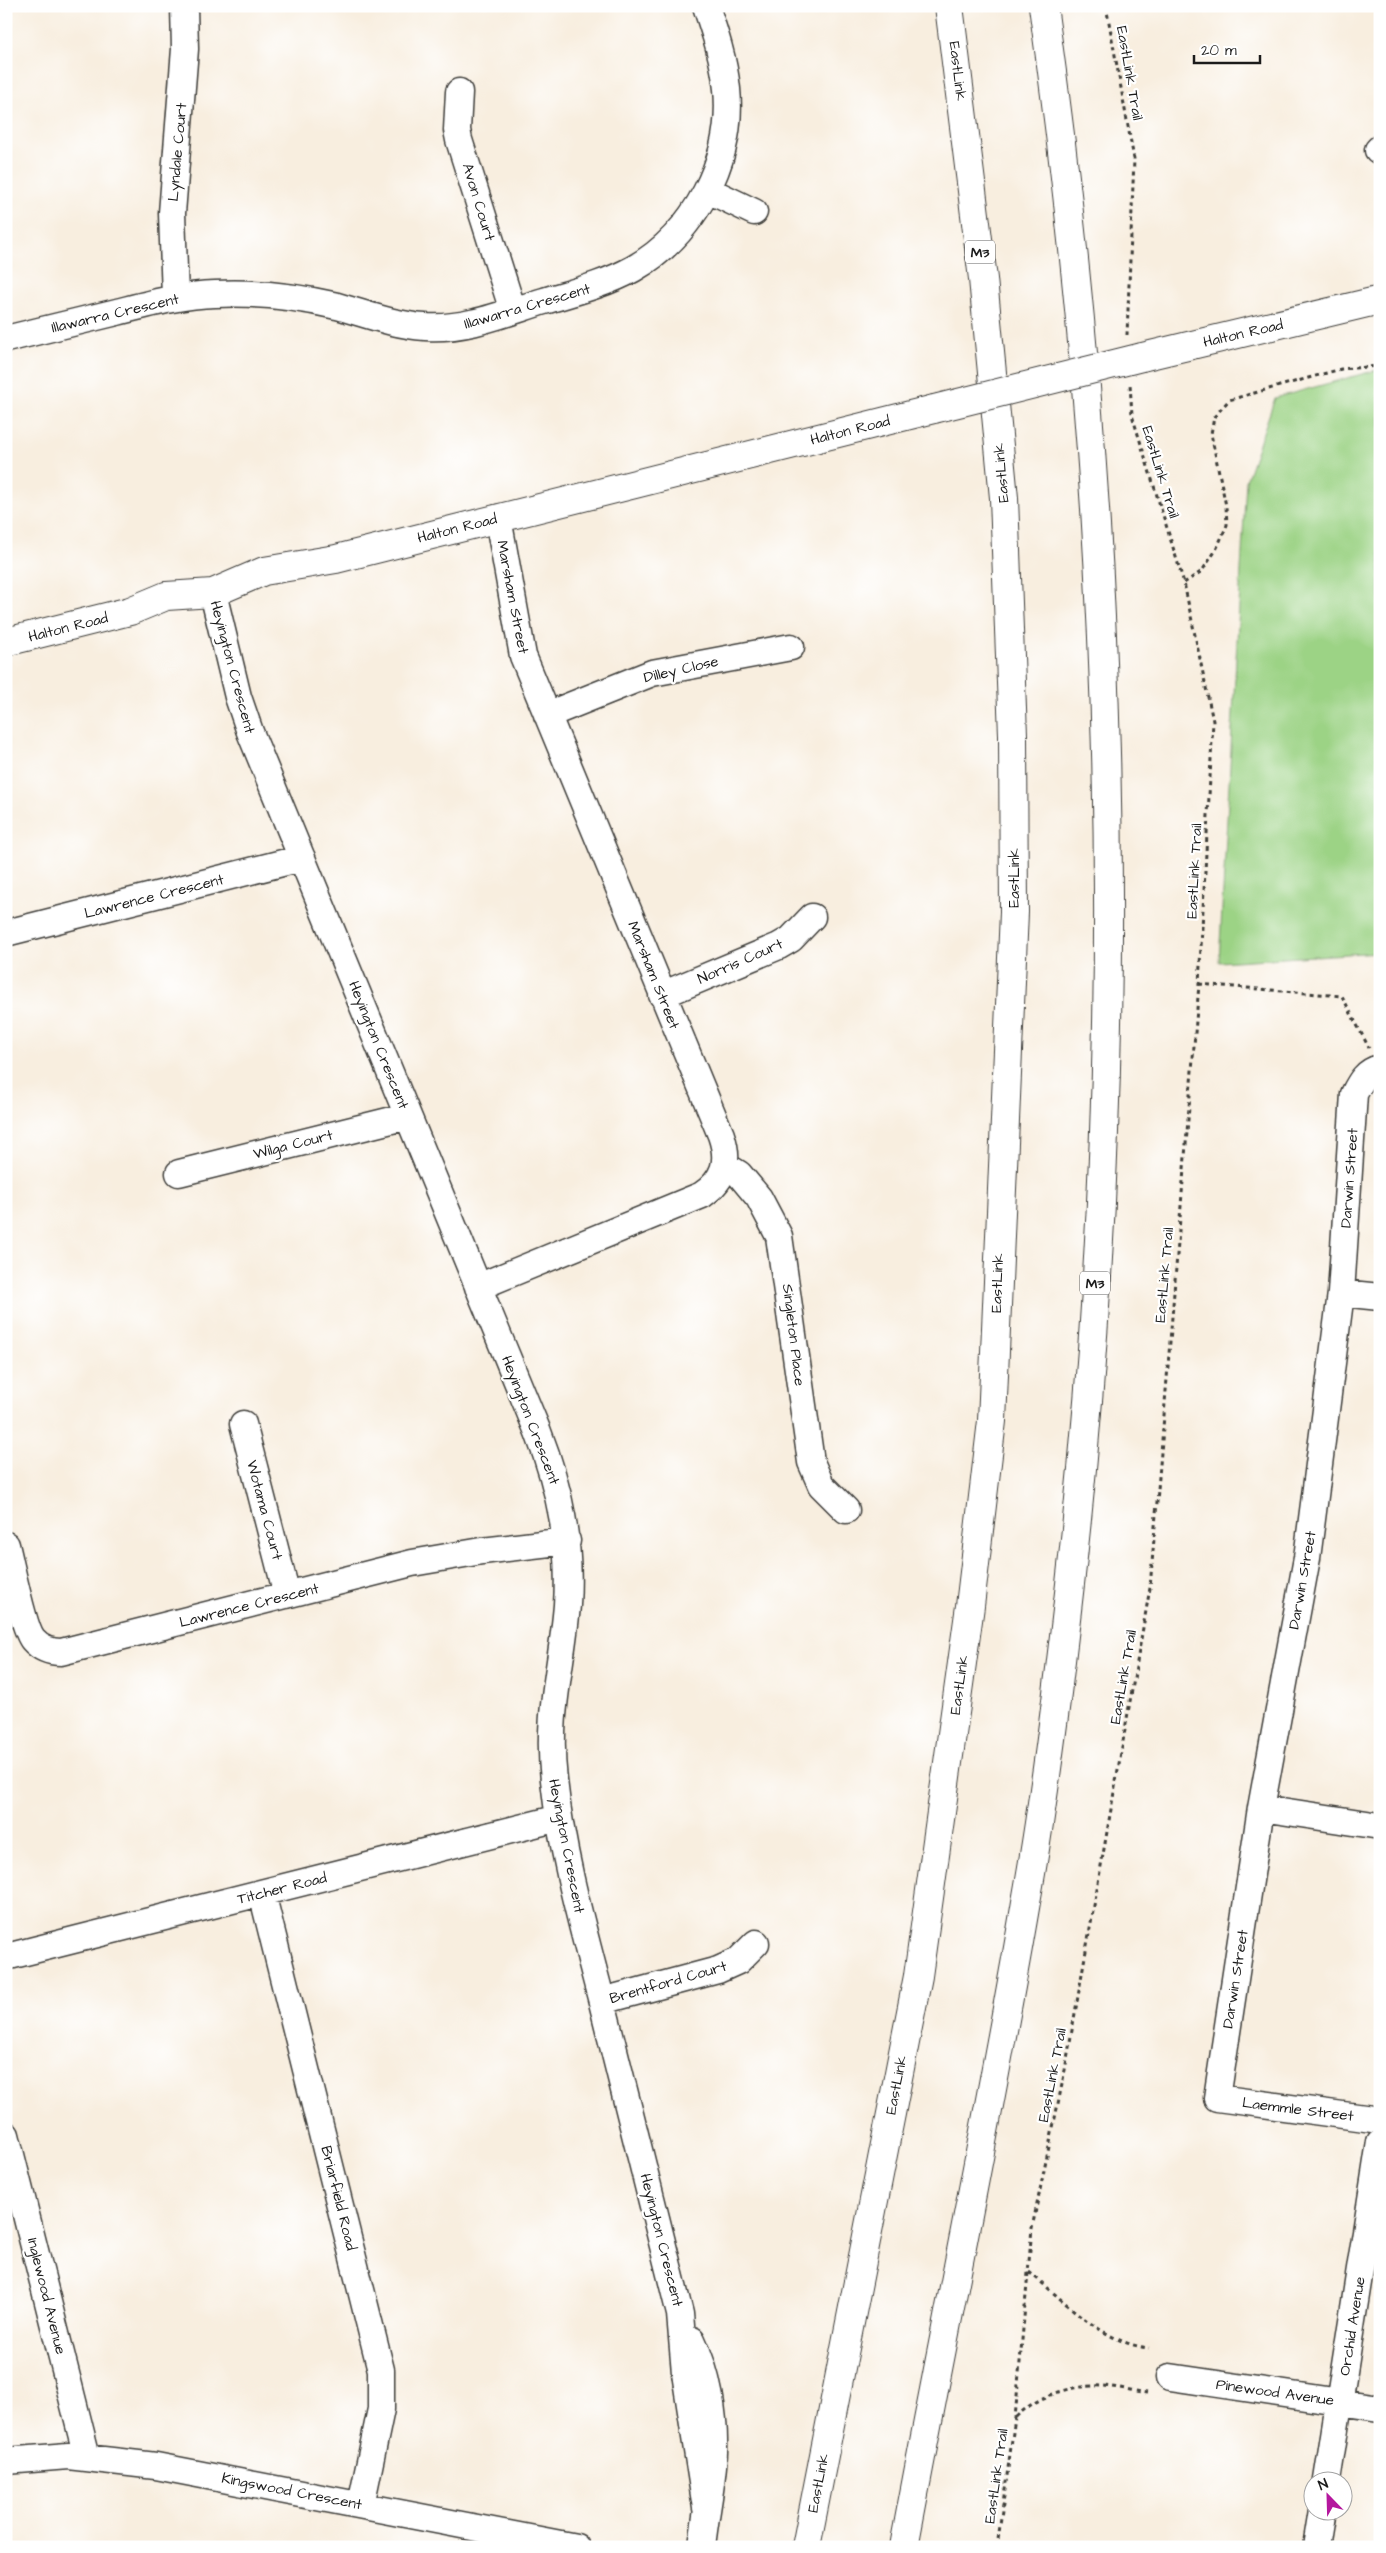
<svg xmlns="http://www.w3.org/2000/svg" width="1386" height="2553" viewBox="0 0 1386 2553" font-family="'Architects Daughter',sans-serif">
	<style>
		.green { fill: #9cd385; stroke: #5c7850 }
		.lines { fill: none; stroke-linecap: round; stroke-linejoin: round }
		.minor-casing { stroke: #3d3c39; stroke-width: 29 }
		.major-casing { stroke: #3d3c39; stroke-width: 30 }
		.highway-casing { stroke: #3d3c39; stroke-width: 30 }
		.path { stroke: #3d3c39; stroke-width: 3; stroke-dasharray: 4 4; stroke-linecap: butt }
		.minor { stroke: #fff; stroke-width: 26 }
		.major { stroke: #fff; stroke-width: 28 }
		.highway { stroke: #fff; stroke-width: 28 }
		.major-bridge-casing { stroke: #3d3c39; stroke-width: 30; stroke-linecap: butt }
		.major-bridge { stroke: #fff; stroke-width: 28 }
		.labels { text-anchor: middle; stroke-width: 4.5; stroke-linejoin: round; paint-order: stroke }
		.shield { fill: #fff; stroke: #606060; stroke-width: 1 }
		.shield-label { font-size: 14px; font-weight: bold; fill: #1c1c1c }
		.street-label { font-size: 15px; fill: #1c1c1c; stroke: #fff }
	</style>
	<rect width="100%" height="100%" fill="#fff"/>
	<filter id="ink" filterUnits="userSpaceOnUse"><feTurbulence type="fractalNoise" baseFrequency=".02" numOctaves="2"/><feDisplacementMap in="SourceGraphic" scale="10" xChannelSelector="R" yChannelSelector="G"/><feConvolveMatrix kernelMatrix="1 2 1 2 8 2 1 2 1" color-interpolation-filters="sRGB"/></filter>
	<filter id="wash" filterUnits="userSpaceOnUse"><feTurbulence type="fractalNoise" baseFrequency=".0096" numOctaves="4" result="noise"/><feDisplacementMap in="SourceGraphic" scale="20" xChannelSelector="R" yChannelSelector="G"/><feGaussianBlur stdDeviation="1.12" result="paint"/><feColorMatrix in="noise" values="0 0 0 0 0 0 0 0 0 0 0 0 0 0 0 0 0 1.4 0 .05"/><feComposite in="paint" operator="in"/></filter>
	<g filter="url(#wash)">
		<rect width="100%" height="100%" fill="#f8eedf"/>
		<path class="green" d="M1380 369V952L1219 962 1246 481 1275 398Z"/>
	</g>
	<g filter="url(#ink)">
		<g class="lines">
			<defs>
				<path id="minor" d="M459 92 457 130 459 140 513 311
					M1378 150 1380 148
					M708 190 754 212
					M175 297 172 213 185 49 184 6
					M6 339C43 330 80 321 117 312 149 304 181 295 215 294 255 292 298 297 337 306 366 314 394 325 425 327 466 330 505 313 544 301 574 292 606 284 633 269 695 234 734 159 727 89 724 60 715 33 706 6
					M213 593 238 697 250 732 538 1432C560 1489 571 1544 567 1605 562 1667 546 1715 554 1780 562 1855 583 1929 602 2002 628 2106 654 2210 680 2314L685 2373 706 2508
					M547 715 652 673 791 647
					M6 933 302 858
					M662 995 779 946 791 939 812 917
					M1380 1068C1366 1071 1360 1082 1354 1094L1341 1293 1307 1558 1261 1808 1217 2098 1380 2120
					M726 1166 739 1174 759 1198 779 1236 811 1462 821 1485 846 1510
					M179 1173 408 1116
					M478 1287 702 1195C725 1179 730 1161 721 1135L523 656 498 518
					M1341 1293 1380 1297
					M243 1424 287 1595
					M6 1545C11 1564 23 1628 33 1640 40 1648 50 1652 61 1652L412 1563 482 1551 567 1541
					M1261 1808 1380 1826
					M262 1893 381 2370V2409L361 2505
					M6 1957 559 1818
					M602 2001 718 1970 738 1961 756 1943
					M6 2135 87 2457
					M692 2340C708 2373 715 2415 714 2452 713 2482 705 2516 702 2547
					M1170 2377 1380 2408
					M6 2461 68 2456 156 2466 576 2547
					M1327 2480 1380 2142
					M1316 2547 1322 2510"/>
				<path id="major" d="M1142 357 1380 300
					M6 642 130 611 166 596 213 593 264 571 336 559 934 409"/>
				<path id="highway" d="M806 2547 918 1976 970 1606 992 1421 1014 912 1013 735 1004 498 983 279 949 6
					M904 2547C944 2332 989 2118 1026 1902 1045 1797 1058 1690 1070 1584 1130 1060 1117 528 1043 6"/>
			</defs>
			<use href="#minor" class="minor-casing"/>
			<use href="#major" class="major-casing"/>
			<use href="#highway" class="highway-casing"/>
			<path class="path" d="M1106 6 1134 159 1127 335
				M1184 583 1202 571 1216 550 1227 525 1226 506 1211 434 1214 417 1229 400 1341 369 1380 366
				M1199 984 1342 996 1369 1048
				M1029 2272C1065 2301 1102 2343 1149 2348
				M1016 2417C1035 2398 1065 2387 1093 2386 1110 2385 1129 2390 1147 2393
				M997 2547 1015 2418 1032 2228 1065 2070 1150 1588 1199 984 1213 721 1184 583 1132 415 1130 384"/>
			<use href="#minor" class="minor"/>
			<use href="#major" class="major"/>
			<use href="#highway" class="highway"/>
			<defs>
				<path id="major-bridge" d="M934 409 1142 357"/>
			</defs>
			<use href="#major-bridge" class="major-bridge-casing"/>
			<use href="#major-bridge" class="major-bridge"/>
		</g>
	</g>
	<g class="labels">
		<g class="shield">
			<rect x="965" y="240.5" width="30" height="23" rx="4"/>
			<rect x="1080" y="1271.5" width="30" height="23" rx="4"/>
		</g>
		<g class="shield-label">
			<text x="980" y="257">M3</text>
			<text x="1095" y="1288">M3</text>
		</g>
		<g class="street-label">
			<text transform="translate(958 71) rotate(83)" y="5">EastLink</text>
			<text transform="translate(1130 73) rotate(80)" y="5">EastLink Trail</text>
			<text transform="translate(177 152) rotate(-85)" y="5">Lyndale Court</text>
			<text transform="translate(479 202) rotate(73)" y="5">Avon Court</text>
			<text transform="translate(527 306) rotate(-16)" y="5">Illawarra Crescent</text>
			<text transform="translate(115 313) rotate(-13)" y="5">Illawarra Crescent</text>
			<text transform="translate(1243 333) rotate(-13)" y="5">Halton Road</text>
			<text transform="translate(850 430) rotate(-14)" y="5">Halton Road</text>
			<text transform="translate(1161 472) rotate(73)" y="5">EastLink Trail</text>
			<text transform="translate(1001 473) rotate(-95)" y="5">EastLink</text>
			<text transform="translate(457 528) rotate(-14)" y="5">Halton Road</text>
			<text transform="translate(513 597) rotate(79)" y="5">Marsham Street</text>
			<text transform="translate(68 627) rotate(-14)" y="5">Halton Road</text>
			<text transform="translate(233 667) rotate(75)" y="5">Heyington Crescent</text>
			<text transform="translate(681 669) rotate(-13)" y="5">Dilley Close</text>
			<text transform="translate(1194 871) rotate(-87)" y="5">EastLink Trail</text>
			<text transform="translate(1014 878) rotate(-90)" y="5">EastLink</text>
			<text transform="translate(154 896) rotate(-14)" y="5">Lawrence Crescent</text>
			<text transform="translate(740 961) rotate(-24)" y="5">Norris Court</text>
			<text transform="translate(654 975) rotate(68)" y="5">Marsham Street</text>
			<text transform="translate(379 1045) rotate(68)" y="5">Heyington Crescent</text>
			<text transform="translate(293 1144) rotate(-14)" y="5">Wilga Court</text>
			<text transform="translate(1349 1178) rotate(-86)" y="5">Darwin Street</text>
			<text transform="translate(1164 1275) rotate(-85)" y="5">EastLink Trail</text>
			<text transform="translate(997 1283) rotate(-88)" y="5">EastLink</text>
			<text transform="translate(794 1335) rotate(83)" y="5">Singleton Place</text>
			<text transform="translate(531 1420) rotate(69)" y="5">Heyington Crescent</text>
			<text transform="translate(265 1510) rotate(75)" y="5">Wotama Court</text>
			<text transform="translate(1302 1580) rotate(-80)" y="5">Darwin Street</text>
			<text transform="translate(249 1605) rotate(-14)" y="5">Lawrence Crescent</text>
			<text transform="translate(1123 1677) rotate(-80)" y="5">EastLink Trail</text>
			<text transform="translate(959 1685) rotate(-82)" y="5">EastLink</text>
			<text transform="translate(567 1846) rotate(79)" y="5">Heyington Crescent</text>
			<text transform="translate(282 1888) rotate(-14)" y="5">Titcher Road</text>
			<text transform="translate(1235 1979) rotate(-81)" y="5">Darwin Street</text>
			<text transform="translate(668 1982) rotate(-16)" y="5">Brentford Court</text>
			<text transform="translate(1052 2075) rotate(-79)" y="5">EastLink Trail</text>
			<text transform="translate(896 2085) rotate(-79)" y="5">EastLink</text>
			<text transform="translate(1298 2109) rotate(7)" y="5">Laemmle Street</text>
			<text transform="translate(339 2198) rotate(76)" y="5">Briarfield Road</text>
			<text transform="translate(662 2240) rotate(76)" y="5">Heyington Crescent</text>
			<text transform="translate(47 2296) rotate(76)" y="5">Inglewood Avenue</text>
			<text transform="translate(1352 2326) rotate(-81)" y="5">Orchid Avenue</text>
			<text transform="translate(1275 2392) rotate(8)" y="5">Pinewood Avenue</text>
			<text transform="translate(996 2476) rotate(-82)" y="5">EastLink Trail</text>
			<text transform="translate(818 2483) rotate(-79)" y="5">EastLink</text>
			<text transform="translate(292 2491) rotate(11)" y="5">Kingswood Crescent</text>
		</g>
	</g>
	<rect width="1386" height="2553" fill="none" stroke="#fff" stroke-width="25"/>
	<g transform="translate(1328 2496) rotate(337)"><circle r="24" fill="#ffffff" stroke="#a4a4a4"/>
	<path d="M0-4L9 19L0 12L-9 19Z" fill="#b5179e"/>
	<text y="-8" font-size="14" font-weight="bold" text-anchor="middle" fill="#1c1c1c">N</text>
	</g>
	<path d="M1194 55v8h66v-8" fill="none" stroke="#1c1c1c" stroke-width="2.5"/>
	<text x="1201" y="55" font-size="15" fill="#1c1c1c" stroke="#ffffff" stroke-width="4" paint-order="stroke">20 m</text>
</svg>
